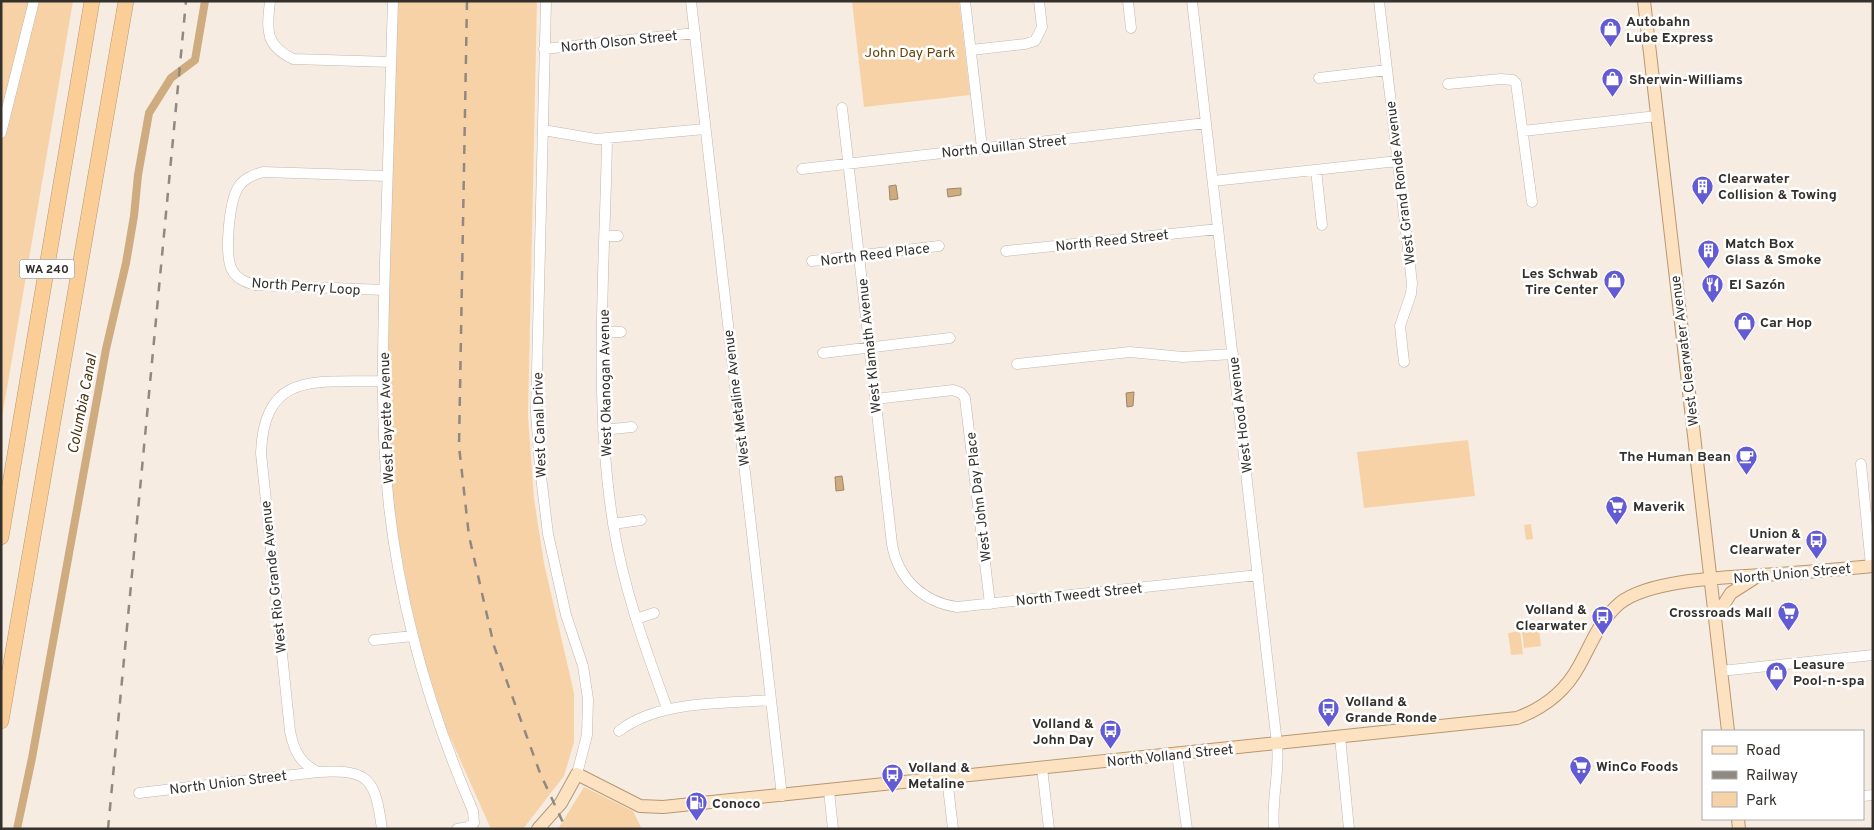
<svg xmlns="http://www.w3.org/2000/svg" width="1874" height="830" viewBox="0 0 1874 830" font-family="Overpass,sans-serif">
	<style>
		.green { fill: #f7d2a7 }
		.water { fill: #cfab80; stroke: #a08667 }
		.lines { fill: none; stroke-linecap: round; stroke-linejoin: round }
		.canal { stroke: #cfab80; stroke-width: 8 }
		.minor-casing { stroke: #c0b7ac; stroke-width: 11 }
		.major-casing { stroke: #b69772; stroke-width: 14 }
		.highway-casing { stroke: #b69772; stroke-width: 16 }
		.minor { stroke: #fff; stroke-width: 10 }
		.major { stroke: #fde2c1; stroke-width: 12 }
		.highway { stroke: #fcce97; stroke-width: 15 }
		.rail { stroke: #908982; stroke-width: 2.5; stroke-dasharray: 9 9; stroke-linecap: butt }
		.labels { text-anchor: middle; stroke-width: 5; stroke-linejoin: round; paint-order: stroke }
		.shield { fill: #fff; stroke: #716e6b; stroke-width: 1 }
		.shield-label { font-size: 12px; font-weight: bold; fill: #34302c }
		.poi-label { font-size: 14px; font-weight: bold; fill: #34302c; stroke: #fff; text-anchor: start }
		.street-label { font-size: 14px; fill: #34302c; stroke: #fff }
		.park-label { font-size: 14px; fill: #644009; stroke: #fff }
		.water-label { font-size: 15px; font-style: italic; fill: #4e3512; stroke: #fff }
	</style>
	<rect width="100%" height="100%" fill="#f6ece1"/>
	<path class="green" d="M1 1H73L1 423Z
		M396 1H537L528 416 534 499 544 563 574 693V742L564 776 523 829H491L446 728 424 659 408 592 395 520 389 443 387 365Z
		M852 1H959L970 95 864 107Z
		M1468 440 1475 496 1364 508 1357 452Z
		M1531 524 1533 539 1526 540 1524 525Z
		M1539 629 1541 646 1524 648 1522 631Z
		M1520 631 1523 654 1511 655 1508 633Z
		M584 787 633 811 642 829H558Z"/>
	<path class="water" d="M896 185 898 199 890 200 889 186Z
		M961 188V195L948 197 947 189Z
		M1134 392 1133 406 1127 407 1126 393Z
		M842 476 844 490 836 491 835 477Z"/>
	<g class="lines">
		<path class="canal" d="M17 829 32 758 106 349 126 263 134 216 138 175 149 113 171 78 195 60 205 1"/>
		<defs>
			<path id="minor" d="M270 1C267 29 264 45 293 59L391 62
				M393 1C390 88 387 175 385 262 383 343 380 424 389 506 401 612 431 714 473 811L474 823 468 827 457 829
				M546 1 536 413 540 468 548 534 566 615 583 666 588 699 587 735 577 774
				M691 1 782 796
				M965 1 982 148
				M1128 1 1131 28
				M1192 1 1277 744C1280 773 1271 800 1274 829
				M1379 1 1412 283 1411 294 1400 326 1404 362
				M544 49 695 33
				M971 50 1025 44 1035 41 1042 27 1039 1
				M1319 78 1387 70
				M1448 84 1501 79 1513 80 1516 83 1532 202
				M842 108 892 544C898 579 923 602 957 607L1258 575
				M543 130 596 139 705 129
				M1523 131 1657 116
				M1 133 34 1
				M607 139C605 266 593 397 613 523 623 587 645 648 667 708
				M802 169 1206 123
				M1316 170 1322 225
				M1213 181 1398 161
				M606 236H618
				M1006 251 1218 229
				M812 261 939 246
				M384 290 255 285C245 282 237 279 232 270 224 254 229 201 239 186 245 178 253 175 263 172L387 176
				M603 332H621
				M823 353 950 338
				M1017 364 1130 352 1183 357 1233 354
				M875 399 953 390 961 393 965 398 990 604
				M603 430 632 427
				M1861 464 1871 566
				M613 524 641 520
				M636 619 654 613
				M374 640 413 636
				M1721 671 1873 655
				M619 731C659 700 722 704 771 700
				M1340 737 1349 829
				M1177 754 1187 829
				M1042 768 1049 829
				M318 772C300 763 294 751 290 731L261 453C264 369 318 383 382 381
				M947 778 953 829
				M829 791 833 829
				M139 793 318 772C370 769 375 779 382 829
				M1863 796 1873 795"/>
			<path id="major" d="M1644 1 1728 731
				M1715 618 1731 593 1756 577
				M1738 819 1739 829
				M538 829 561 803 577 774 640 806 663 807 1517 718C1544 708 1565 692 1579 666 1592 643 1599 621 1620 603 1652 578 1736 577 1778 574 1810 572 1841 569 1873 566"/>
			<path id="highway" d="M1 537 92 1
				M1 721 126 1"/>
		</defs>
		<use href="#minor" class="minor-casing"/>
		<use href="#major" class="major-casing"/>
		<use href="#highway" class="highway-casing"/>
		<use href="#minor" class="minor"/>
		<use href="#major" class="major"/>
		<use href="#highway" class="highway"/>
		<path class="rail" d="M467 1 459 446 469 536 494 646 540 773 566 829
			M108 829 186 1"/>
	</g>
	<defs>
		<symbol id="shop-pin" viewBox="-11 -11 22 30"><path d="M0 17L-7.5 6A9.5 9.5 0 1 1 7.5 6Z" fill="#635bd4" stroke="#fff"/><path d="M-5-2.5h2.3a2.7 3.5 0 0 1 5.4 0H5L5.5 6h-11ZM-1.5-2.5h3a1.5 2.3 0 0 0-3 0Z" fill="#fff"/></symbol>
		<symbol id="building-pin" viewBox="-11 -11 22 30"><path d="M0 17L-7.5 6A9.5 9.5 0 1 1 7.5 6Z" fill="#635bd4" stroke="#fff"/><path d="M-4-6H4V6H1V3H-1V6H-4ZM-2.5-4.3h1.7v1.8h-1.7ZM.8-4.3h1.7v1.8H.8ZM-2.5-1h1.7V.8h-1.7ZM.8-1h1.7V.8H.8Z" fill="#fff"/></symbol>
		<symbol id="restaurant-pin" viewBox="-11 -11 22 30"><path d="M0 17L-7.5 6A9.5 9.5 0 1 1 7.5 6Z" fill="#635bd4" stroke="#fff"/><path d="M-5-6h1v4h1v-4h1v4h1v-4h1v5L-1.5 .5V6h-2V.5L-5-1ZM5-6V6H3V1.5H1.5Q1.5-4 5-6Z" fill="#fff"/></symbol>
		<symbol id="cafe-pin" viewBox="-11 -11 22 30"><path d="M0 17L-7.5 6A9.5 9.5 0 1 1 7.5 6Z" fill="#635bd4" stroke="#fff"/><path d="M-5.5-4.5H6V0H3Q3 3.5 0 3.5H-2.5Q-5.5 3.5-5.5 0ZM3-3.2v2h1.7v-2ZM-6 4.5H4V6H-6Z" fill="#fff"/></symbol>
		<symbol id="supermarket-pin" viewBox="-11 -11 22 30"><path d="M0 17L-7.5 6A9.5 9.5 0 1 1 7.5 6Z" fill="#635bd4" stroke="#fff"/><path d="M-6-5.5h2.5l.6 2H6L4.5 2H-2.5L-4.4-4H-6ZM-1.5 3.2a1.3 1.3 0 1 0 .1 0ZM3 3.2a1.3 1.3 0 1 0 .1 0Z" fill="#fff"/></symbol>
		<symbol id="bus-pin" viewBox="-11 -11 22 30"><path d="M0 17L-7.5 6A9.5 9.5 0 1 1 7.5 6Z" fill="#635bd4" stroke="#fff"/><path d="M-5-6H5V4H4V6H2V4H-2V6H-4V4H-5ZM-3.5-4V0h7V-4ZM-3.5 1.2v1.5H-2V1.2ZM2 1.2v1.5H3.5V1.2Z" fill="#fff"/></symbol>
		<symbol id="fuel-pin" viewBox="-11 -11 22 30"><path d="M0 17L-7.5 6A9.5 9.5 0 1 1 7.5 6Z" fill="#635bd4" stroke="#fff"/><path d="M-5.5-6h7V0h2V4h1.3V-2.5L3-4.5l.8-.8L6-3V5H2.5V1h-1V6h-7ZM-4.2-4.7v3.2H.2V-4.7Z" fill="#fff"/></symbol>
	</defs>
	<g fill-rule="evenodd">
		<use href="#shop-pin" x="1598" y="16" width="25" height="34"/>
		<use href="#shop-pin" x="1600" y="66" width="25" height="34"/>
		<use href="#building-pin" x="1690" y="174" width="25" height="34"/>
		<use href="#building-pin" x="1696" y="238" width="25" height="34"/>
		<use href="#shop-pin" x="1602" y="268" width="25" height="34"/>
		<use href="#restaurant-pin" x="1700" y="272" width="25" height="34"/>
		<use href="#shop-pin" x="1732" y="310" width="25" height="34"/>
		<use href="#cafe-pin" x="1734" y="444" width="25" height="34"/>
		<use href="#supermarket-pin" x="1604" y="494" width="25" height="34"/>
		<use href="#bus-pin" x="1804" y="528" width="25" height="34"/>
		<use href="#supermarket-pin" x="1776" y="600" width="25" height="34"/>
		<use href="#bus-pin" x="1590" y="604" width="25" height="34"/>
		<use href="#shop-pin" x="1764" y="660" width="25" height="34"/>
		<use href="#bus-pin" x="1316" y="696" width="25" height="34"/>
		<use href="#bus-pin" x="1098" y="718" width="25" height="34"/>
		<use href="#supermarket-pin" x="1568" y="754" width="25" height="34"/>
		<use href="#bus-pin" x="880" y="762" width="25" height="34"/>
		<use href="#fuel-pin" x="684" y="790" width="25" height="34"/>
	</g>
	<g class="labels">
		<rect class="shield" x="19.5" y="259.5" width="55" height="19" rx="4"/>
		<g class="shield-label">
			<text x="47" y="273">WA 240</text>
		</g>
		<g class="poi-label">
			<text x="1626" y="26">Autobahn<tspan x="1626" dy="16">Lube Express</tspan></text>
			<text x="1629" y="84">Sherwin-Williams</text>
			<text x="1718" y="183">Clearwater<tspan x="1718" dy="16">Collision &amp; Towing</tspan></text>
			<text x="1725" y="248">Match Box<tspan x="1725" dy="16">Glass &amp; Smoke</tspan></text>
			<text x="1598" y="278" text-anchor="end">Les Schwab<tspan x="1598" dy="16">Tire Center</tspan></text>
			<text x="1729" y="289">El Sazón</text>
			<text x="1760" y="327">Car Hop</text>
			<text x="1731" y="461" text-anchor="end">The Human Bean</text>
			<text x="1633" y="511">Maverik</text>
			<text x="1801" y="538" text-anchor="end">Union &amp;<tspan x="1801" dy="16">Clearwater</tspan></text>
			<text x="1587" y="614" text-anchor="end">Volland &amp;<tspan x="1587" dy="16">Clearwater</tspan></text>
			<text x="1772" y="617" text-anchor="end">Crossroads Mall</text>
			<text x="1793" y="669">Leasure<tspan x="1793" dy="16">Pool-n-spa</tspan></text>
			<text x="1345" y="706">Volland &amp;<tspan x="1345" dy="16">Grande Ronde</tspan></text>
			<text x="1094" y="728" text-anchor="end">Volland &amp;<tspan x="1094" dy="16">John Day</tspan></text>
			<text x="1596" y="771">WinCo Foods</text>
			<text x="908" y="772">Volland &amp;<tspan x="908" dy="16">Metaline</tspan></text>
			<text x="712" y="808">Conoco</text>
		</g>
		<g class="street-label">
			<text transform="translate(619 41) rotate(-6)" y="5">North Olson Street</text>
			<text transform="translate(1004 146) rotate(-6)" y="5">North Quillan Street</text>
			<text transform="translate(1400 183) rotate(-97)" y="5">West Grand Ronde Avenue</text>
			<text transform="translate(1112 240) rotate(-6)" y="5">North Reed Street</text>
			<text transform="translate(875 254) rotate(-7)" y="5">North Reed Place</text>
			<text transform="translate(306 286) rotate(4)" y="5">North Perry Loop</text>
			<text transform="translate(869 346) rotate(-96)" y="5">West Klamath Avenue</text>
			<text transform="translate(1684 351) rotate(-97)" y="5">West Clearwater Avenue</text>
			<text transform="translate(605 383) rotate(-91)" y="5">West Okanogan Avenue</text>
			<text transform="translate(736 398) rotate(-97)" y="5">West Metaline Avenue</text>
			<text transform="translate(1240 415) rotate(-97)" y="5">West Hood Avenue</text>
			<text transform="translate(386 418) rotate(-92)" y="5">West Payette Avenue</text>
			<text transform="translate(539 425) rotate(-92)" y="5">West Canal Drive</text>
			<text transform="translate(978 497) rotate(-97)" y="5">West John Day Place</text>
			<text transform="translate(1792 573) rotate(-5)" y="5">North Union Street</text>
			<text transform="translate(273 577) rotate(-96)" y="5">West Rio Grande Avenue</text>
			<text transform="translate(1079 594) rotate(-6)" y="5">North Tweedt Street</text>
			<text transform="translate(1170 755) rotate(-6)" y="5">North Volland Street</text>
			<text transform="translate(228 782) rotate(-7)" y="5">North Union Street</text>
		</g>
		<g class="park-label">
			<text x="910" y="57">John Day Park</text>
		</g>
		<g class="water-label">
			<text transform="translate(82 404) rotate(-79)" y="5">Columbia Canal</text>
		</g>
	</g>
	<rect width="1874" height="830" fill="none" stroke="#34302c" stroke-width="5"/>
	<rect x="1702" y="730" width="162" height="90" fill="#ffffff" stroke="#aeacab"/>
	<rect x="1712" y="746" width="25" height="8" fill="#fde2c1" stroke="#aeacab"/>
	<text x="1746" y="755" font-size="15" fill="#34302c">Road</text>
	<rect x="1712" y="771" width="25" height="8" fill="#908982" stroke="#aeacab"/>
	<text x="1746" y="780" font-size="15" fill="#34302c">Railway</text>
	<rect x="1712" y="792" width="25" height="15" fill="#f7d2a7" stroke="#aeacab"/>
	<text x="1746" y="805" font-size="15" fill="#34302c">Park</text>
</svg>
